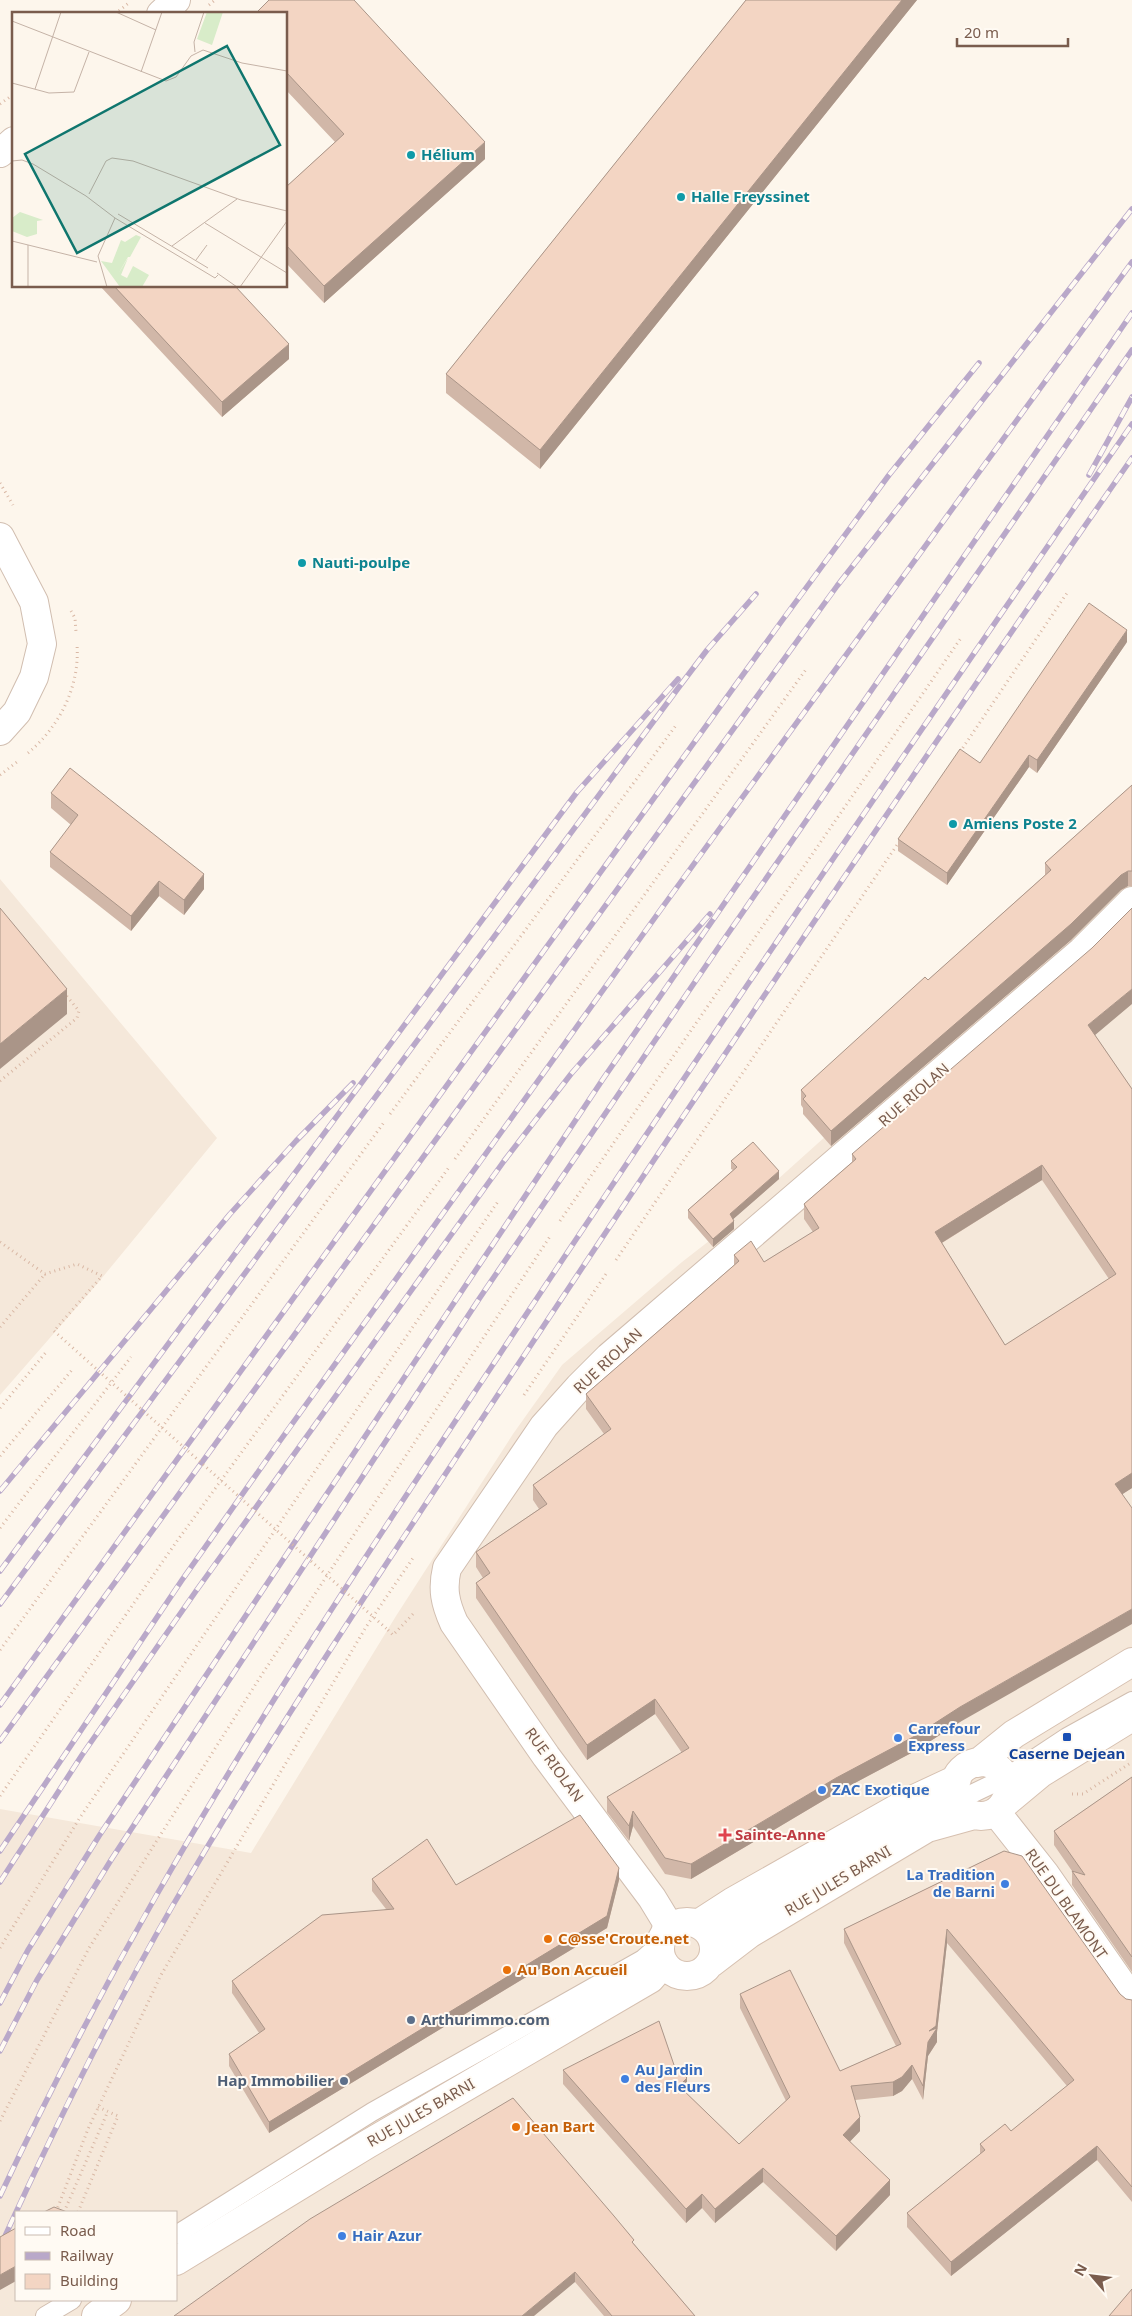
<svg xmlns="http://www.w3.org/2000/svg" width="1132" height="2316" viewBox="0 0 1132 2316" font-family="'Noto Sans',sans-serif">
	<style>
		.residential { fill: #f5e8da; fill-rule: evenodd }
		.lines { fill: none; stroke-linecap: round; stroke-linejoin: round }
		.lane-casing { stroke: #d1beb0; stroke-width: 20 }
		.street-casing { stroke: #d1beb0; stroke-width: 30 }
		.secondary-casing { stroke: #d6c0b0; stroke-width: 30 }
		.path { stroke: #d9b8a5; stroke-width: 3; stroke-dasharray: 1 4; stroke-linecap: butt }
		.lane { stroke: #fff; stroke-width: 18 }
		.street { stroke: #fff; stroke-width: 28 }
		.secondary { stroke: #fff; stroke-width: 28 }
		.rail-casing { stroke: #b9a8c9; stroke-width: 5.5 }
		.rail { stroke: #fffaf3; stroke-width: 4; stroke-dasharray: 11; stroke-linecap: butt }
		.path-bridge { stroke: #d9b8a5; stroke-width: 3; stroke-dasharray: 1 4; stroke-linecap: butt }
		.wall { fill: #d1b7a8; fill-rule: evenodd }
		.shaded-wall { fill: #aa9588 }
		.building { fill: #f3d5c3; stroke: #aa9588; fill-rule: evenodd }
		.culture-dot { fill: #0f9aa8; stroke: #fffaf3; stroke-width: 2 }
		.transit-dot { fill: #1a4fb4; stroke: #fffaf3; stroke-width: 2 }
		.shop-dot { fill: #3f7fe0; stroke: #fffaf3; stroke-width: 2 }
		.health-dot { fill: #e0444e; stroke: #fffaf3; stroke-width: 2 }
		.food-dot { fill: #e8710a; stroke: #fffaf3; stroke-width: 2 }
		.service-dot { fill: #5c6f8a; stroke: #fffaf3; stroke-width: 2 }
		.labels { text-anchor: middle; stroke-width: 4; stroke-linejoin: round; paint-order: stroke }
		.culture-label { font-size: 15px; font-weight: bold; fill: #0d838f; stroke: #fffaf3; text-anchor: start }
		.street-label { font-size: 15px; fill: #7a5c4d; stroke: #fffaf3 }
		.shop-label { font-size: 15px; font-weight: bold; fill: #366cbe; stroke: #fffaf3; text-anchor: start }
		.transit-label { font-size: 15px; font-weight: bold; fill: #164399; stroke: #fffaf3 }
		.health-label { font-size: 15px; font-weight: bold; fill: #be3a42; stroke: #fffaf3; text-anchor: start }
		.food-label { font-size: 15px; font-weight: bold; fill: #c56008; stroke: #fffaf3; text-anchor: start }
		.service-label { font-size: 15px; font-weight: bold; fill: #4e5e75; stroke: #fffaf3; text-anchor: start }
		.inset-road { fill: none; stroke: #c5b3a7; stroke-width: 1 }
		.view { fill: #0f766e; fill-opacity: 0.15; stroke: #0f766e; stroke-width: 2.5 }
		.inset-edge { fill: none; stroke: #7a5c4d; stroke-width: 2.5 }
	</style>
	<rect width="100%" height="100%" fill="#fdf6ec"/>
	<path class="residential" d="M1132 861V2316H0V1809L251 1853 396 1616 513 1434 562 1365 682 1262 709 1241ZM16 2212H176V2300H16Z
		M0 879 217 1138 97 1284 0 1395Z"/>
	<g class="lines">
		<defs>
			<path id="lane" d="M709 1933 722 1930 920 1814 957 1801 1005 1778 1067 1737 1132 1701
				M176 2235 372 2112 643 1959 660 1944
				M45 2316 72 2300"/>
			<path id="street" d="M161 14 176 0
				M0 153 14 141
				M0 537 34 602 42 644 34 677 17 712 0 731
				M996 1812 1045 1874 1132 1999
				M667 1932 666 1921 652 1898 546 1756 454 1623C445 1603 442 1589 447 1568L544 1426 579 1387 609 1357 1082 951 1132 901"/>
			<path id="secondary" d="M954 1789a27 27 0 1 1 54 0a27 27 0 1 1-54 0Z
				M978 1763 1014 1734 1132 1662
				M1005 1803 1041 1773 1132 1717
				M660 1949a27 27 0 1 1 54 0a27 27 0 1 1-54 0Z
				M698 1924 732 1902 912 1800 957 1779
				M711 1963 749 1934 927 1828 974 1815
				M176 2261 366 2145 650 1979 664 1963
				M96 2316 117 2300"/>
		</defs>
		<use href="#lane" class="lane-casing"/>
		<use href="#street" class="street-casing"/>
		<use href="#secondary" class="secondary-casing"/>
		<path class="path" d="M209 5 215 0
			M115 14 130 2
			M0 104 14 94
			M0 483 13 505
			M71 611 75 618 76 632
			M960 752 1067 593
			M28 753C59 727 80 687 77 645
			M0 775 17 762
			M0 1081 77 1018 79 1011 65 994
			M390 1114 677 724
			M455 1159 807 668
			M560 1221 961 638
			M0 1242 45 1274 77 1264 102 1276 54 1331
			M616 1260 899 842
			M0 1327 45 1274
			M524 1395 606 1274
			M0 1408 47 1351
			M0 1456 72 1370
			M0 1528 131 1357
			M388 1630 393 1635 414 1613
			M0 1650 385 1121
			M1072 1794H1083L1132 1762
			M0 1796 177 1541 450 1166
			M0 1948 79 1819 499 1200
			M0 2121 89 1948 259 1679 551 1235
			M56 2212 88 2129 161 1975 366 1627 413 1558
			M64 2212 108 2111
			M78 2212 118 2116 98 2107"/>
		<use href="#lane" class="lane"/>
		<use href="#street" class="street"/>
		<use href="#secondary" class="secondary"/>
		<defs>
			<path id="rail" d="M1089 475 1132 397
				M0 1491 230 1214 296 1141 353 1083
				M0 1571 577 792 678 679
				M0 1604 679 687 707 650 756 594
				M0 1705 781 622 889 475 979 363
				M0 1741 837 586 1132 209
				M0 1851 182 1580 277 1445 664 905 1132 262
				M0 1882 82 1755 196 1591 504 1161 571 1074 710 914
				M0 2003 28 1950 99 1836 603 1079 1132 313
				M0 2051 37 1980 111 1860 479 1299 718 948 1132 350
				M0 2196C48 2094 100 1994 156 1896 261 1712 379 1536 496 1360 704 1045 918 734 1132 424
				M0 2247C53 2131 109 2016 173 1905 282 1718 403 1538 523 1357 723 1055 925 755 1132 458"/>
		</defs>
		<use href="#rail" class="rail-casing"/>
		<use href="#rail" class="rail"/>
		<path class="path-bridge" d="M54 1331 388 1630"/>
	</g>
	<path class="wall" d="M746 0H917L540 469 446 393V374Z
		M286 14 485 159 324 303 286 263V187L335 142 286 90Z
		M100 286H235L289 359 222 417Z
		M1127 642 1037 773 1029 767 947 885 898 851V839L980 763Z
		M1132 785V886H1128L1121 890 1071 940 831 1146 803 1114V1108L801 1105V1090L928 980 1045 875V863Z
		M51 793 204 889 184 915 159 896 131 931 50 867V852L71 825 51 808Z
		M1095 1035 1132 1089V1488L1122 1494 960 1722 915 1751 836 1793 691 1879 665 1874 633 1826 629 1841 607 1812V1797L682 1753 655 1714 587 1760 476 1598V1583L483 1578 476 1567V1552L539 1509 533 1500V1485L604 1434 586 1409V1394L734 1265V1255L764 1262 813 1232 804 1219V1204L852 1162V1154ZM1042 1180 1109 1279 1005 1345 942 1243Z
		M731 1161 779 1179 733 1219 734 1229 713 1247 688 1218V1210L733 1170 731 1169Z
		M1132 1777V1972L1072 1885V1871L1054 1845V1831Z
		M1004 1851 1120 1994 1126 1999 1132 2000V2202L1097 2160 951 2276 907 2227V2213L980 2154V2144L1011 2131 1067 2086 947 1943 937 2032V2042L928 2056 923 2100 912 2079 902 2091 893 2096 855 2100 860 2131 850 2141 890 2195 836 2251 763 2182 715 2223 702 2208 686 2223 563 2084V2070L674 2065 687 2092 686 2093 739 2144 786 2101 740 2008V1994L840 2071 896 2046 844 1943V1929Z
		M372 1879 456 1885 619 1880 607 1928 269 2133 229 2066V2054L259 2033 232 1993V1981L386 1909 372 1891Z
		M634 2244 695 2316H604L575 2282 174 2316Z"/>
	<path class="shaded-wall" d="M902 0H917L540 469V450Z
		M485 142V159L324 303V286Z
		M289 344V359L222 417V402Z
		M1127 630V642L1037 773V760Z
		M1029 755V767L947 885V873Z
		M1128 871V886L1121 890 1071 940 831 1146V1131L1121 875Z
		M204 874V889L184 915V900Z
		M159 881V896L131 931V916Z
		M67 989V1014L0 1069V1044Z
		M1132 989V1004L1088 1041V1025Z
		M1042 1165V1180L935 1247V1232Z
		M779 1171V1179L730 1222V1214Z
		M734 1221V1229L713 1247V1239Z
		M1132 1473V1488L1115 1499V1484Z
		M1132 1609V1624L960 1722 915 1751 836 1793 691 1879V1864L836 1778Z
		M655 1699V1714L587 1760V1745Z
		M633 1811V1826L629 1841V1826Z
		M619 1868V1880L607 1928 269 2133V2122Z
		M947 1929V1943L937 2032V2042L928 2056 923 2100V2086L928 2042Z
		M912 2065V2079L902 2091 893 2096V2082Z
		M687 2078V2092L679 2101V2086Z
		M860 2117V2131L843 2149V2135Z
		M1097 2146V2160L951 2276V2262Z
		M763 2168V2182L715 2223V2209Z
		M890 2180V2195L836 2251V2236Z
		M702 2194V2208L686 2223V2209Z
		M16 2266V2281L0 2290V2275Z
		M575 2272V2282L534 2316H522Z"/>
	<path class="building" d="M269 0H354L485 142 324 286 286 245V187L344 134 286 72V14H255Z
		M746 0H902L540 450 446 374Z
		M114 286H235L289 344 222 402Z
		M1089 603 1127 630 1037 760 1029 755 947 873 898 839 960 749 980 763Z
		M70 768 204 874 184 900 159 881 131 916 50 852 78 815 51 793Z
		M1132 785V871H1128L1121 875 1071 924 831 1131 803 1099 806 1096 801 1090 925 977 928 980 1051 870 1045 863Z
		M0 908 67 989 0 1044Z
		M1132 908V989L1088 1025 1132 1089V1473L1115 1484 1132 1508V1609L960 1707 915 1736 836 1778 691 1864 665 1858 633 1811 629 1826 607 1797 689 1748 655 1699 587 1745 476 1583 490 1573 476 1552 547 1504 533 1485 611 1429 586 1394 739 1261 734 1255 751 1241 764 1262 819 1228 804 1204 856 1159 852 1154 1092 948ZM1042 1165 1116 1274 1005 1345 935 1232Z
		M753 1142 779 1171 730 1214 734 1221 713 1239 688 1210 737 1167 731 1161Z
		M1132 1777V1957L1072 1871 1085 1875 1054 1831Z
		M580 1815 619 1868 607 1916 269 2122 229 2054 265 2029 232 1981 322 1915 394 1909 372 1879 427 1839 456 1885Z
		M1004 1851 1022 1856 1120 1994 1126 1999 1132 2000V2187L1097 2146 951 2262 907 2213 985 2150 980 2144 1005 2124 1011 2131 1074 2080 947 1929 936 2026 929 2031 937 2028 928 2042 923 2086 912 2065 902 2077 893 2082 851 2086 860 2117 843 2135 890 2180 836 2236 763 2168 715 2209 702 2194 686 2209 563 2070 659 2021 674 2065 687 2078 679 2086 739 2144 790 2097 740 1994 790 1970 840 2071 901 2044 844 1929Z
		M513 2098 614 2216 634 2240 632 2242 695 2316H612L575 2272 522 2316H174L310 2219Z
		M54 2207 67 2212H44Z
		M16 2228V2266L0 2275V2237Z
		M1132 2289V2316H1109Z"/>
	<g class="culture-dot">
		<circle cx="411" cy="155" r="5"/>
		<circle cx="681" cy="197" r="5"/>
		<circle cx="302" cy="563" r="5"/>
		<circle cx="953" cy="824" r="5"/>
	</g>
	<rect class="transit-dot" x="1062" y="1732" width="10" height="10" rx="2.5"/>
	<g class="shop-dot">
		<circle cx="898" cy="1738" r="5"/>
		<circle cx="822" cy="1790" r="5"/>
		<circle cx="1005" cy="1884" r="5"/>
		<circle cx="625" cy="2079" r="5"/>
		<circle cx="342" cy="2236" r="5"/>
	</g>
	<path class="health-dot" d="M722.5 1827.5h5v5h5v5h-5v5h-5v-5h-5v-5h5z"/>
	<g class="food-dot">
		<circle cx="548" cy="1939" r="5"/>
		<circle cx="507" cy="1970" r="5"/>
		<circle cx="516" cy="2127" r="5"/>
	</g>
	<g class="service-dot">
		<circle cx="411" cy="2020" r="5"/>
		<circle cx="344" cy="2081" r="5"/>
	</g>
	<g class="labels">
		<g class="culture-label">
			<text x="421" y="160">Hélium</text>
			<text x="691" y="202">Halle Freyssinet</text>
			<text x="312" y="568">Nauti-poulpe</text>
			<text x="963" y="829">Amiens Poste 2</text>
		</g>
		<g class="street-label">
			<text transform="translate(914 1095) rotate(-41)" y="5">RUE RIOLAN</text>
			<text transform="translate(608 1361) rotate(-43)" y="5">RUE RIOLAN</text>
			<text transform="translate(554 1765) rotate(54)" y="5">RUE RIOLAN</text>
			<text transform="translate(838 1881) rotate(-31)" y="5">RUE JULES BARNI</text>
			<text transform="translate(1066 1904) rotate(55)" y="5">RUE DU BLAMONT</text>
			<text transform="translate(421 2113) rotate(-30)" y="5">RUE JULES BARNI</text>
		</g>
		<g class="shop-label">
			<text x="908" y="1734">Carrefour<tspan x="908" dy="17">Express</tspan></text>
			<text x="832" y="1795">ZAC Exotique</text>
			<text x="995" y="1880" text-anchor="end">La Tradition<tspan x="995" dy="17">de Barni</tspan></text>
			<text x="635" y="2075">Au Jardin<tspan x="635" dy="17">des Fleurs</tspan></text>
			<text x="352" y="2241">Hair Azur</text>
		</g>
		<g class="transit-label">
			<text x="1067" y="1759">Caserne Dejean</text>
		</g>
		<g class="health-label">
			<text x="735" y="1840">Sainte-Anne</text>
		</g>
		<g class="food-label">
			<text x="558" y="1944">C@sse'Croute.net</text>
			<text x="517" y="1975">Au Bon Accueil</text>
			<text x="526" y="2132">Jean Bart</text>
		</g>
		<g class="service-label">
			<text x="421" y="2025">Arthurimmo.com</text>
			<text x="334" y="2086" text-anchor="end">Hap Immobilier</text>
		</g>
	</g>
	<g transform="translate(12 12)">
		<rect width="275" height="275" fill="#fdf6ec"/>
		<path d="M195 0H211L200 33 185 27ZM8 200 31 208 25 209V222L15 225 0 219V206ZM124 223 129 225 118 245H116L106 262 116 246 109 263 115 266 121 254 137 263 130 275H108L89 249 100 251 109 228 113 230Z" fill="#d8ecc9"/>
		<path class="inset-road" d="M104 0 144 18M0 9 154 69 164 65 179 44 191 38 230 51 275 59M183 40 182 30 192 0M129 60 150 0M0 71 37 81 62 80 77 40M23 77 49 0M0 149 10 148 21 152 74 184M77 182 94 149 100 146 121 149 229 188 275 199M74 184 103 206 203 266 206 263M106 202 196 256M193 211 275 261M0 229 85 250M160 234 225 187M184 248 195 233M205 261 225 275M16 275V233M95 275 86 244 103 206M228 275 275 209"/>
		<path class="view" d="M215 34 268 133 65 241 13 142Z"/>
		<rect width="275" height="275" class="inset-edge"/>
	</g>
	<rect x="15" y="2211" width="162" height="90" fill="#fffaf3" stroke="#cabbb1"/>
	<rect x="25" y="2227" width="25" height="8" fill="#ffffff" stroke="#cabbb1"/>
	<text x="60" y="2236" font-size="15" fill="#7a5c4d">Road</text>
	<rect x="25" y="2252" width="25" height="8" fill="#b9a8c9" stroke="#cabbb1"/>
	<text x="60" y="2261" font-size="15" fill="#7a5c4d">Railway</text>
	<rect x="25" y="2274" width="25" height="15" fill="#f3d5c3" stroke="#cabbb1"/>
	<text x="60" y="2286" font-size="15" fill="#7a5c4d">Building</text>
	<g transform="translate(1092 2276) rotate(298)" stroke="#fffaf3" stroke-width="4" paint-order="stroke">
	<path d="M0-4L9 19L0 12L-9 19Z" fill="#7a5c4d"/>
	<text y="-8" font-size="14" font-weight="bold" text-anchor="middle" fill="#7a5c4d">N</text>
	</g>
	<path d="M957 38v8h111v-8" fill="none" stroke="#7a5c4d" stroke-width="2.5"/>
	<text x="964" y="38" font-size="15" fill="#7a5c4d" stroke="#fffaf3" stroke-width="4" paint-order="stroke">20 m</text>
</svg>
